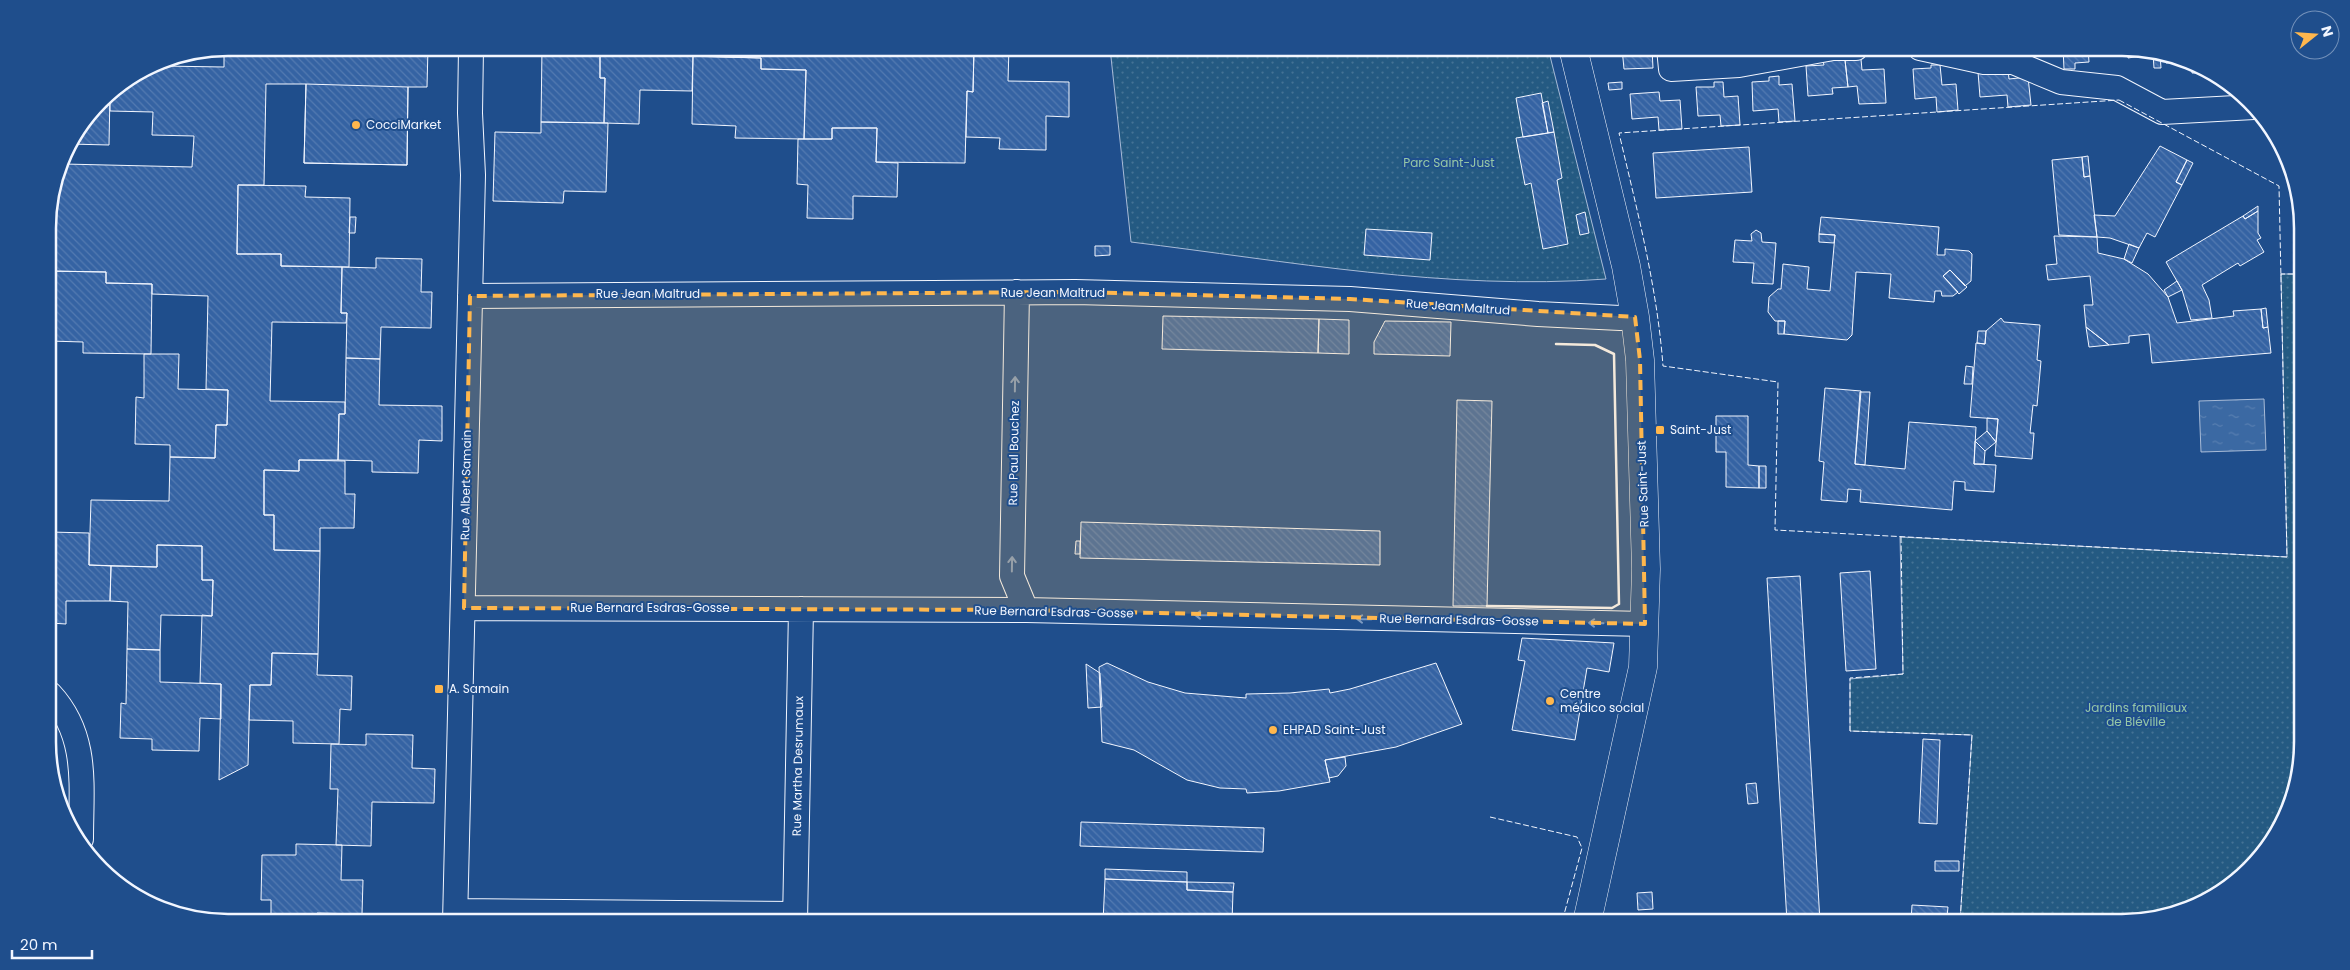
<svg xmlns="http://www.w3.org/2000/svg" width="2350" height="970" viewBox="0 0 2350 970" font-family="Poppins,sans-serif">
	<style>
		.green { fill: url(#green-dots); stroke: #a8bbd7 }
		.water { fill: url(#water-ripples); stroke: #a8bbd7 }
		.building { fill: url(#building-back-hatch); stroke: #f2f6ff }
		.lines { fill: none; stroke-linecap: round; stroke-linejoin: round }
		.minor-casing { stroke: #f2f6ff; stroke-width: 26 }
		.tertiary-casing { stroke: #f2f6ff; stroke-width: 29 }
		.minor { stroke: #1f4e8c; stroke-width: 24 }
		.tertiary { stroke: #1f4e8c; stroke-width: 28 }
		.fence { stroke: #f2f6ff; stroke-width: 1; stroke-dasharray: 6 2.5; stroke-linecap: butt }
		.wall { stroke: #f2f6ff; stroke-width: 2.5 }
		.oneway { stroke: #7e9ac0 }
		.marked { fill: #ffb74d; fill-opacity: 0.2; stroke: #ffb74d; stroke-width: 4; stroke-dasharray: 10 6; stroke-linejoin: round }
		.poi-dot { fill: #ffb74d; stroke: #1f4e8c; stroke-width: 2 }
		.labels { text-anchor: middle; stroke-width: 4; stroke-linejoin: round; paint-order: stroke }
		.poi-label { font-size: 12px; fill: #f2f6ff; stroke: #1f4e8c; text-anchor: start }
		.park-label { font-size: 12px; fill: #97c8a6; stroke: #1f4e8c }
		.street-label { font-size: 12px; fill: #f2f6ff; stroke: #1f4e8c }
		.rim { fill: none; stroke: #f2f6ff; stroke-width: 2.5 }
	</style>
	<defs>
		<pattern id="green-dots" width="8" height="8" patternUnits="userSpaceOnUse" patternTransform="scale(1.25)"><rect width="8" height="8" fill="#245a82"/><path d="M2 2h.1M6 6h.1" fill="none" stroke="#447295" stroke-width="1.8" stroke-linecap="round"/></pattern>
		<pattern id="water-ripples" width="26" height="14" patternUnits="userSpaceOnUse" patternTransform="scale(1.25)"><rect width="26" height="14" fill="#3b69a3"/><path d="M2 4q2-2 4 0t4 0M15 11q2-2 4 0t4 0" fill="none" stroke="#587fb1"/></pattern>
		<pattern id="building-back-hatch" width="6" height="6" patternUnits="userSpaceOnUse" patternTransform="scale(1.25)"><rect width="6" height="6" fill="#3563a3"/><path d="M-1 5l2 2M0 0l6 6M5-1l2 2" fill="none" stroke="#537ab1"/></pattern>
	</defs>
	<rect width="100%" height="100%" fill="#1f4e8c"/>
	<path class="green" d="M1110 48H1548L1606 279C1447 291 1288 261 1131 242Z
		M2281 274H2301L2302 742 2293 800 2265 852 2232 885 2180 913 2134 922H1960L1972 735 1850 731V679L1903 674 1900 537 2287 557Z"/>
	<path class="water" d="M2264 399 2266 450 2201 452 2199 401Z"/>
	<path class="building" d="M224 48H428L427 87H408L407 165 304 163 306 84H266L264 185H238L237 254H281V266L342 267 341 313H347L346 323 272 322 270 401 345 402V414H339L338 460H299V471L264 470V515H274V550L320 551 318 654 272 653 271 685H250L248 765 219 780 221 684 200 683 202 615 212 616 213 580H202V546L157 545V567L89 565 91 500 169 501 170 457 215 458 216 425H227L228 390 206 389 208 296 152 294V284L106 283V272L48 271V216L64 157V164L192 167 194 136 152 135 153 112 110 111V92L159 61H162V66L224 67Z
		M542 48H600V78H605L604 123 541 122Z
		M600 48H680V56H693L692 91 640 90 639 124 604 123 605 78H600Z
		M680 48H974L973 92 967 91 965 163 876 162 877 128H832V139H804L806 70 761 69V58L680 56Z
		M974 48H1009L1008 81 1069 82V117L1046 116V150L999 149 1000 138 966 137 967 91 973 92Z
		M1622 48H1654L1652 49 1653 68 1624 69Z
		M1985 48H2014V51L1985 52Z
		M2063 48H2088L2089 62 2075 63V69H2064Z
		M2128 48 2160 54 2161 68H2154L2153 54 2128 58Z
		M2165 55 2180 57 2184 59 2179 60V62L2166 63Z
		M693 56 761 58V69L806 70 804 139 735 138 736 126 692 124Z
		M1861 59 1862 70 1884 69 1886 103 1859 104 1857 86 1848 87 1845 60Z
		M1845 60 1848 87 1832 88 1833 94 1808 96 1806 66 1824 65 1823 61Z
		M2192 63 2198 66V73H2192Z
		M1931 65H1940L1942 85 1956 84 1958 110 1937 112 1936 97 1915 99 1913 69 1931 68Z
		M2008 70 2009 79 2028 77 2031 105 2008 107 2007 95 1980 97 1978 72Z
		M1779 76V85L1792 84 1795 121 1779 122 1778 109 1753 111 1752 82 1769 81V77Z
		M1622 82V89L1609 90 1608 83Z
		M1714 82H1723L1724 97 1738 96 1740 125 1721 126 1720 115 1698 116 1696 87H1714Z
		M306 84 408 87 407 165 304 163Z
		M110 92 109 145 69 144 109 92Z
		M1659 92 1660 101 1680 100 1682 129 1659 130 1658 117 1632 119 1630 94Z
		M1541 93 1548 133 1523 137 1516 98Z
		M1548 101 1554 132 1548 133 1542 103Z
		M541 122 608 123 606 192 564 191 563 203 493 201 495 132 541 133Z
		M832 128H877L876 162 898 163 897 197 853 196V219L807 218 808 185 797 184 798 139H832Z
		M1554 132 1562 178 1557 180 1568 244 1543 249 1531 183 1525 185 1516 138Z
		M2160 146 2187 160 2176 182 2182 185 2155 237 2147 233 2139 248 2110 238 2097 237 2094 215 2115 216Z
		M1749 147 1752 192 1656 198 1653 153Z
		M2088 156 2090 176 2084 177 2082 157Z
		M2082 157 2084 177 2090 176 2097 237 2059 235 2052 160Z
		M2187 160 2193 163 2182 185 2176 182Z
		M238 185 306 186 305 197 350 198 349 267 281 266V254H237Z
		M2258 206V211L2245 219 2243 216Z
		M2258 211V233L2261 238 2257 240 2264 252 2240 266 2238 263 2202 285 2209 300 2212 318 2191 320 2182 290 2166 262 2243 216 2245 219Z
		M1585 212 1589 233 1580 235 1576 215Z
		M350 217H356L355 233H349Z
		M1821 217 1939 227 1937 255H1945V249L1969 251 1972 254 1971 281 1965 286 1950 270 1943 276 1958 292 1953 296H1942L1941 291H1935L1934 302 1889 298 1891 274 1856 272 1852 335 1847 340 1784 334 1785 321H1775L1768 312 1769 297 1778 289H1781L1783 264 1809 267 1807 289 1830 291 1835 235 1819 234Z
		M1366 229 1432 233 1430 260 1364 255Z
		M1756 230 1761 233 1762 242 1776 243 1773 284 1752 283 1754 263 1733 262 1735 240 1752 241 1751 234Z
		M1819 234 1835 235 1834 243 1819 242Z
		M2054 236 2097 237 2098 253 2124 259 2148 274 2168 297 2177 323 2234 316 2233 311 2261 309 2263 328 2268 327 2271 353 2152 363 2149 334 2129 336V343L2109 345 2086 327 2084 305H2093L2090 276 2048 280 2046 265 2057 264Z
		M2129 244 2139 248 2132 263 2124 259Z
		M1095 246H1110V255L1095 256Z
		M376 258 422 259 421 292H432L431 328 381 327 380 359 346 358 347 313H341L342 267 376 268Z
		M1950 270 1967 287 1959 294 1943 276Z
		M48 271 106 272V283L152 284 151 354 83 353V342L49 341Z
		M2177 281 2182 290 2168 297 2164 290Z
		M2266 308 2268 327 2263 328 2261 309Z
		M1163 316 1319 319 1318 353 1162 349Z
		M2001 318 2004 322 2040 325 2037 360 2041 361 2037 406 2033 405 2030 433H2034L2032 459 1995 456 1998 419 1970 417 1976 343 1985 344 1986 331Z
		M1319 319 1349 320V354L1318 353Z
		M1385 321 1451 322 1450 356 1374 354V342Z
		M1778 321H1785L1784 334H1778Z
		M2086 327 2109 345 2089 347Z
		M1978 331H1986L1985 344 1977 343Z
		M144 354H179L178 389 228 390 227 425H216L215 458 170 457V445L135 444 136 397 144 398Z
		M346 358 380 359 379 405 442 406V441L419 440 418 473 372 472V461L338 460 339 414H345Z
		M1966 366 1973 367 1972 384H1964Z
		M1825 388 1861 391 1855 464 1905 469 1909 422 1976 427 1974 464 1996 465 1994 492 1965 490V482L1954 481 1952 510 1860 502 1861 490 1848 489 1847 502 1821 500 1824 462 1819 461Z
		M1860 392H1870L1865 465 1855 464Z
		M1457 400 1492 401 1487 606H1453Z
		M1716 416H1748V465L1759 466V488L1726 487V452H1716Z
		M1987 418 1998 419 1996 442 1987 431Z
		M1987 431 1996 442 1985 451 1975 441Z
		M1975 441 1985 451 1984 464H1974Z
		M299 460 345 461V494H355L354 528H320V551L274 550V515H264V470L299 471Z
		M1759 466H1766V488H1759Z
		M1081 522 1380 531V565L1080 558Z
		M50 532 89 533V565L111 566 110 601H66V624L50 623Z
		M1076 541H1080V554H1075Z
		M157 545 202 546V580H213L212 616 161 615 160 650 127 649 128 602 110 601 111 566 157 567Z
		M1870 571 1876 669 1846 671 1840 573Z
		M1800 576 1820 922H1787L1767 578Z
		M1522 638 1614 643 1609 672 1587 668 1575 740 1512 730 1525 661 1518 660Z
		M127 649 160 650V682L221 684V719L200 718 199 751 152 750V739L120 738 121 703 126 704Z
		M272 653 318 654 317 675 352 676 351 710 340 709 339 744 293 743V721L249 720 250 685H271Z
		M1107 663 1148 682 1185 693 1246 698V694L1290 693 1329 689 1330 693 1350 689 1436 663 1462 724 1396 747 1325 760 1330 782 1279 791 1247 793 1246 789 1220 788 1187 780 1134 750 1102 742 1099 667Z
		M1086 664 1100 673 1102 707 1088 708Z
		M366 734 413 735 412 768 435 769 434 803 372 802 371 846 336 845 338 789H330L331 744 366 745Z
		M1923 739 1940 740 1937 824 1919 823Z
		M1345 757 1346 766 1338 776 1329 778 1325 760Z
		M1756 783 1758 803 1748 804 1746 784Z
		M1081 822 1264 828 1263 852 1080 846Z
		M296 844 342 845 341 880H363L362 914 317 913 316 922H271V900H261L262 855H296Z
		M1935 861H1959V871H1935Z
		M1105 869 1187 872V882L1105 879Z
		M1105 879 1187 882V890L1233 892 1232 922H1103Z
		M1187 882 1234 883 1233 892 1187 890Z
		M1652 892 1653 909 1638 910 1637 893Z
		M1912 905 1948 907 1947 917H1935V922H1911Z"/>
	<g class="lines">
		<defs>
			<path id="minor" d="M1669 48 1671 69 1739 65 1833 48H1856
				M1920 48 1984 62H2013L2061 82 2117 88 2162 112 2254 107
				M1017 292 1012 576 1026 610
				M470 296 1075 292 1350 299 1538 314 1620 318 1635 317
				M464 608 1026 610 1645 624
				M50 694C89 736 81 786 81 839
				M456 911 795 914
				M455 922 473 175 470 113 471 48
				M795 922 801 609"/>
			<path id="tertiary" d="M1573 48 1626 266 1635 317 1640 360 1646 569 1643 667 1587 922"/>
		</defs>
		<use href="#minor" class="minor-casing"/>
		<use href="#tertiary" class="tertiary-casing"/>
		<use href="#minor" class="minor"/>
		<use href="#tertiary" class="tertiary"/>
		<path class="fence" d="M2119 100 2279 186 2287 557 1775 530 1778 382 1663 366C1657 286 1637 210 1619 133Z
			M2281 276V274H2301
			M1901 537 1903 674 1850 678V731L1972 735 1960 922
			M1490 817 1577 837 1582 848 1562 922"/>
		<path class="wall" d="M1487 606 1612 608 1619 604 1614 354 1595 345 1556 344"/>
	</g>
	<defs><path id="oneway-shaft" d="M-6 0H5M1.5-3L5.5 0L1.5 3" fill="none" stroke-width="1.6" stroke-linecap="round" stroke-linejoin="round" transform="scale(1.25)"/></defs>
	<g class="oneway">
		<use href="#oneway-shaft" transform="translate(1015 384) rotate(-89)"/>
		<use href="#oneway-shaft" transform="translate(1012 564) rotate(-89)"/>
		<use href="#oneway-shaft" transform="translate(1202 615) rotate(-179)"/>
		<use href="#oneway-shaft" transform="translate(1364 619) rotate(-179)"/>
		<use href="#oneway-shaft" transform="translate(1596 623) rotate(-179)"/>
	</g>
	<path class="marked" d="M1075 292 1350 299 1635 317 1640 360 1645 624 1026 610 464 608 470 296Z"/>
	<g class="poi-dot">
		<circle cx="356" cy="125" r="5"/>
		<rect x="1655" y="425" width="10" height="10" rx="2.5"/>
		<rect x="434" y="684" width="10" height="10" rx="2.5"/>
		<circle cx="1550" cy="701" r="5"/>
		<circle cx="1273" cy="730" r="5"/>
	</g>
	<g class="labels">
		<g class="poi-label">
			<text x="366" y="129">CocciMarket</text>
			<text x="1670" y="434">Saint-Just</text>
			<text x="449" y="693">A. Samain</text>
			<text x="1560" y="698">Centre<tspan x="1560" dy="14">médico social</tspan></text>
			<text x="1283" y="734">EHPAD Saint-Just</text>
		</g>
		<g class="park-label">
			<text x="1449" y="167">Parc Saint-Just</text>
			<text x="2136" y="712">Jardins familiaux<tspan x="2136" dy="14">de Bléville</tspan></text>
		</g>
		<g class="street-label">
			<text x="1053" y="297">Rue Jean Maltrud</text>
			<text x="648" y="298">Rue Jean Maltrud</text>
			<text transform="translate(1458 307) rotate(4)" y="4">Rue Jean Maltrud</text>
			<text transform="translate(1014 453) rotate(-89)" y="4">Rue Paul Bouchez</text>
			<text transform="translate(1643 484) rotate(-92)" y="4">Rue Saint-Just</text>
			<text transform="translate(466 485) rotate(-89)" y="4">Rue Albert Samain</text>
			<text x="650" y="612">Rue Bernard Esdras-Gosse</text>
			<text transform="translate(1054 612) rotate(1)" y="4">Rue Bernard Esdras-Gosse</text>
			<text transform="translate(1459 620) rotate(1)" y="4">Rue Bernard Esdras-Gosse</text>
			<text transform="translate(798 766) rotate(-89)" y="4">Rue Martha Desrumaux</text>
		</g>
	</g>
	<path d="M0 0H2350V970H0ZM228 56H2122A172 172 0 0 1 2294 228V742A172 172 0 0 1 2122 914H228A172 172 0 0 1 56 742V228A172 172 0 0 1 228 56Z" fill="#1f4e8c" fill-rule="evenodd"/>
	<path class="rim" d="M228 56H2122A172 172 0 0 1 2294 228V742A172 172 0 0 1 2122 914H228A172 172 0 0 1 56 742V228A172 172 0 0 1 228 56Z"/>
	<g transform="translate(2315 35) rotate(73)"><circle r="24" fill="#1f4e8c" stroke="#7391ba"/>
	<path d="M0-4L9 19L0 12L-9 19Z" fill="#ffb74d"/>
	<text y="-8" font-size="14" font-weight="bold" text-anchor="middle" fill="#f2f6ff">N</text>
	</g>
	<path d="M12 950v8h80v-8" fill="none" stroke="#f2f6ff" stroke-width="2.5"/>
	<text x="20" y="950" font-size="15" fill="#f2f6ff" stroke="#1f4e8c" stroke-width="4" paint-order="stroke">20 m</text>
</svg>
